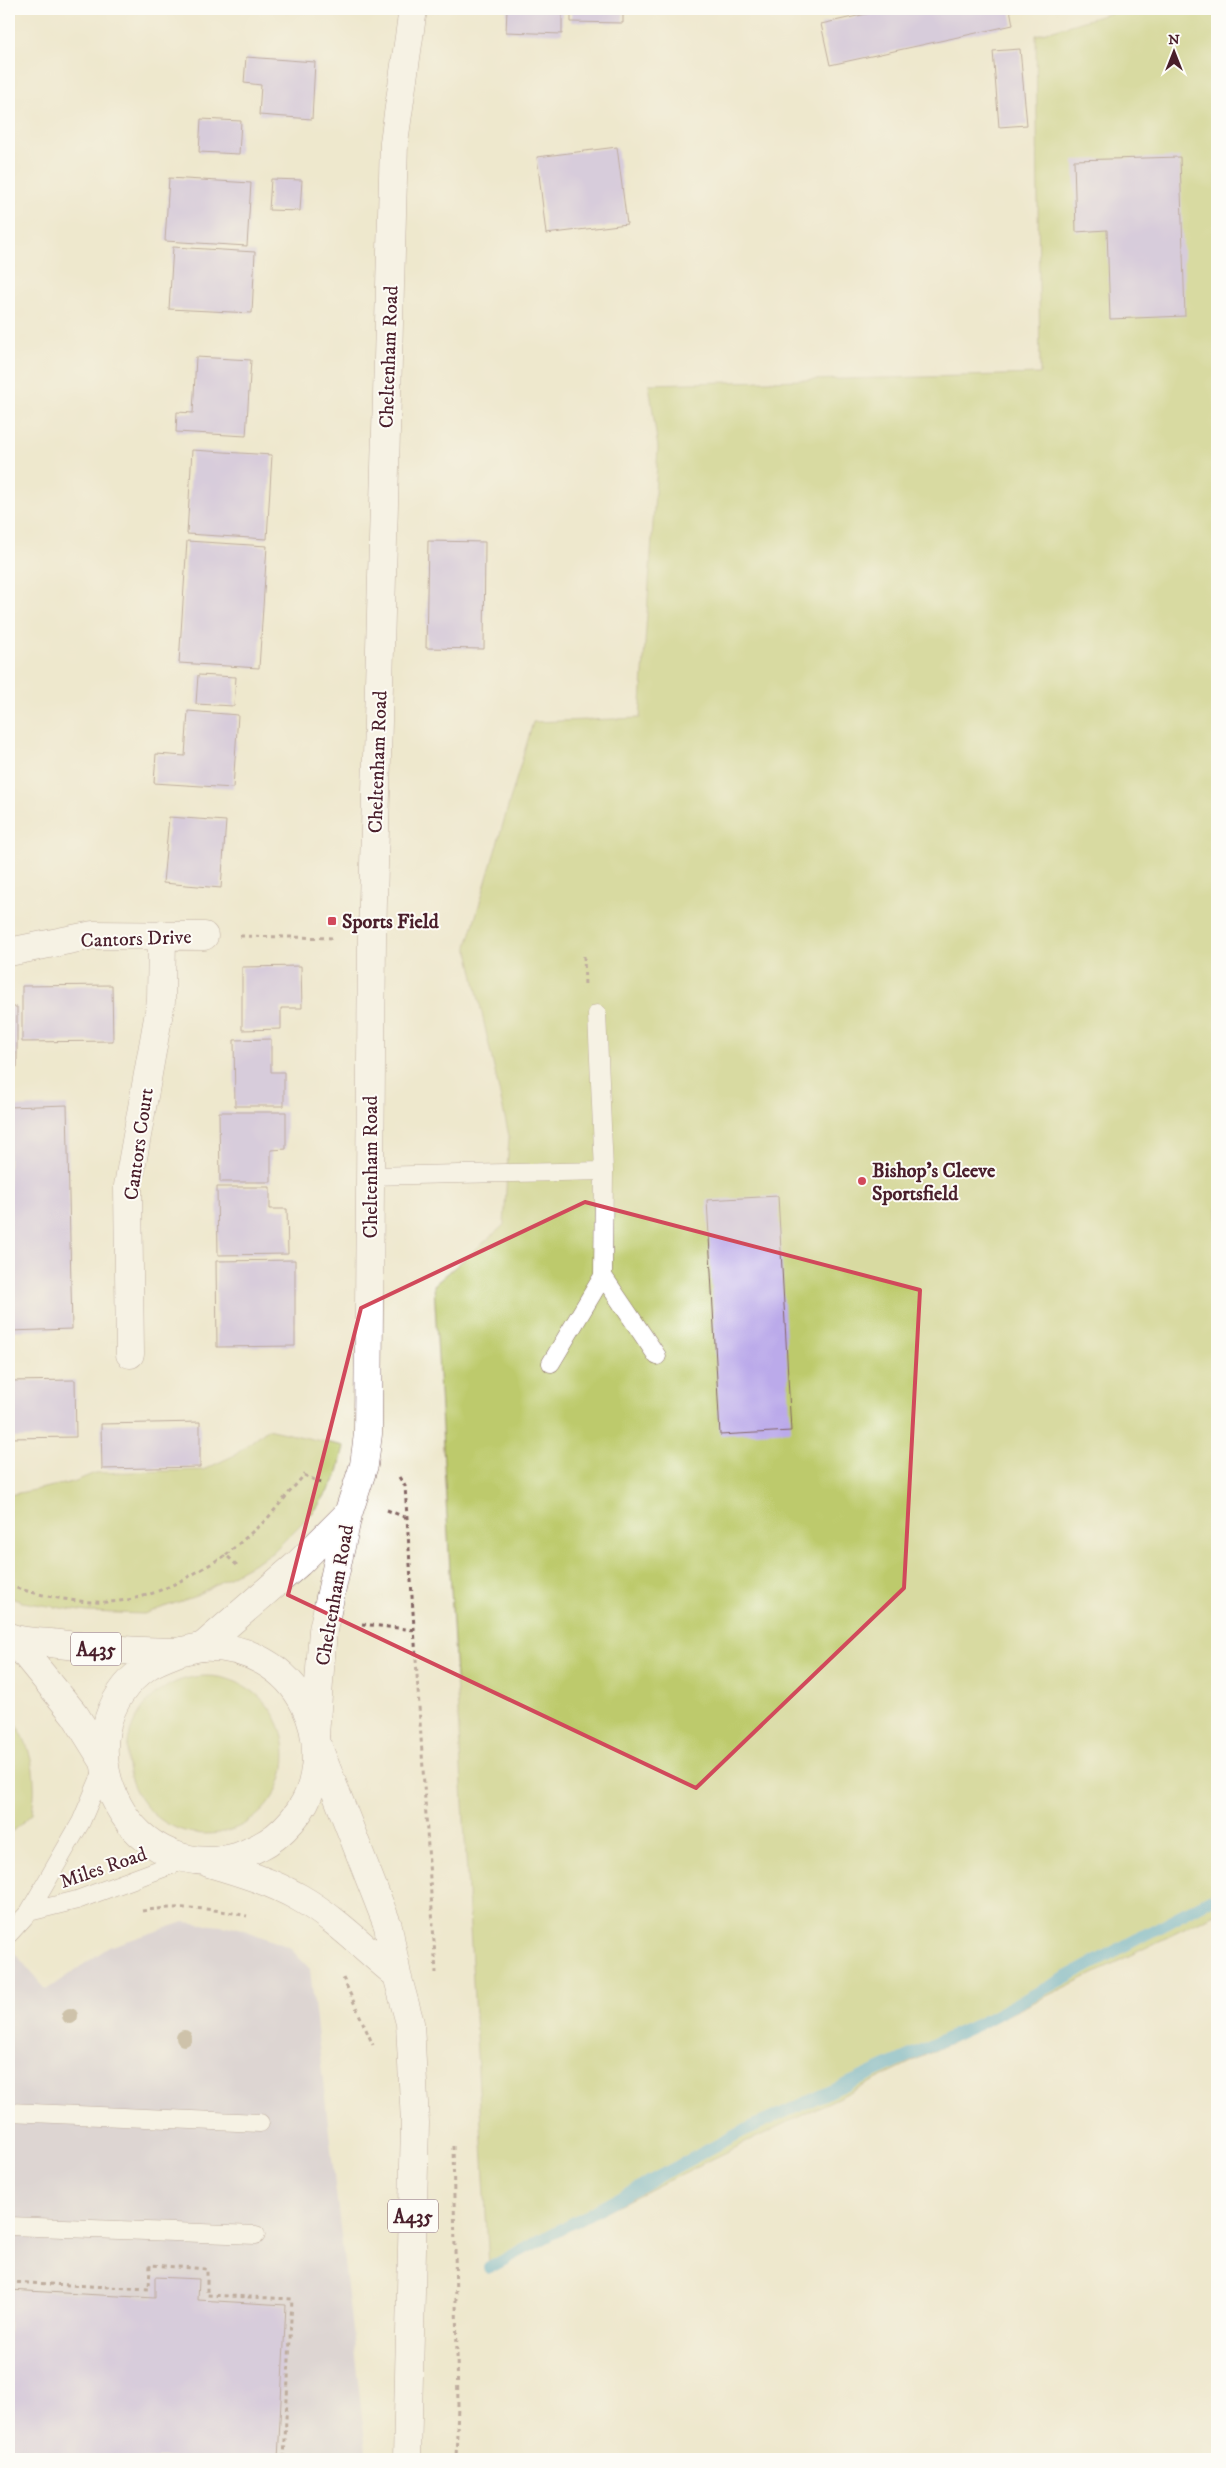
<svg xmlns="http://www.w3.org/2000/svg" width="1226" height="2468" viewBox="0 0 1226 2468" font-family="'IM FELL DW Pica',serif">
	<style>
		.industrial { fill: #c8bfd8 }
		.green { fill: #bdca6c; stroke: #84744c }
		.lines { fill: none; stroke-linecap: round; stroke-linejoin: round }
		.stream { stroke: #4ea8cc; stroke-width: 12 }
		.building { fill: #bbaaea }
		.service-casing { stroke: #836564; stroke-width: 19 }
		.minor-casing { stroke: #836564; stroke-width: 29 }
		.tertiary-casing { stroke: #836564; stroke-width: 29 }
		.primary-casing { stroke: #836564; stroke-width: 29 }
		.path { stroke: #836564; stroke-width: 3; stroke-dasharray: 4 4; stroke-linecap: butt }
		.service { stroke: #fff; stroke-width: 18 }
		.minor { stroke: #fff; stroke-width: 28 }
		.tertiary { stroke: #fff; stroke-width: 28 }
		.primary { stroke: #fff; stroke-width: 28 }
		.tree { fill: #a6967e }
		.marked { fill: none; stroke: #d1495b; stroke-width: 4; stroke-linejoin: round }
		.poi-dot { fill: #d1495b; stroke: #fdfcf7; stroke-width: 2 }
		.labels { text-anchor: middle; stroke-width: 4; stroke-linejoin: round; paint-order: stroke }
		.shield { fill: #fdfcf7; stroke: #806168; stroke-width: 1 }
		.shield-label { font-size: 19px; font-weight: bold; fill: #4a1f2b }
		.street-label { font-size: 20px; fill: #4a1f2b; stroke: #fdfcf7 }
		.poi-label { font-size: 20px; font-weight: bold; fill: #4a1f2b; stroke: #fdfcf7; text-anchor: start }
	</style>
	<rect width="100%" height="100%" fill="#fdfcf7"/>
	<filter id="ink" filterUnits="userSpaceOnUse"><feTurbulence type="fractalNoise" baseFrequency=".02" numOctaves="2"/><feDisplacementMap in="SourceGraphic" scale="10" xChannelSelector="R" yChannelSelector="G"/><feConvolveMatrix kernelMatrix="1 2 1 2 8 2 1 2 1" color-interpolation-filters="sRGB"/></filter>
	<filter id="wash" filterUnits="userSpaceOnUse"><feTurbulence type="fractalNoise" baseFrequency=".0096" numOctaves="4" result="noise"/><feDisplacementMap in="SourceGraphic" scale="20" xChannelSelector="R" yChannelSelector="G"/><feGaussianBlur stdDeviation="1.12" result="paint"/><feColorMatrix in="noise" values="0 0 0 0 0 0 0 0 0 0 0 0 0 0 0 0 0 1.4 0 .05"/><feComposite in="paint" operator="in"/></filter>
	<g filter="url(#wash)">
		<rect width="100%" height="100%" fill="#eee8cd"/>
		<path class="industrial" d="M184 1922 239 1928 289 1947 310 1969 367 2459H9V1946L46 1990 109 1947Z"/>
		<path class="green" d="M1124 9H1217V1913L489 2268 434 1285 504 1225 509 1136 467 946 533 722 640 718 658 448 649 384 1040 374 1036 35Z
			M267 1429 344 1446 337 1477 316 1509 272 1553 193 1597 144 1614 87 1612 22 1602 9 1597V1495L73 1482 95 1473 203 1470 235 1455Z
			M127 1755a79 79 0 1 1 158 0a79 79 0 1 1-158 0Z
			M9 1719C25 1727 34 1765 34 1783 35 1793 33 1804 32 1814L9 1834Z"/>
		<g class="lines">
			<path class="stream" d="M489 2268 743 2131 981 2023 1217 1896"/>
		</g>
		<g id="blocks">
			<path class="building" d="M507 9H562V34L506 32Z
				M571 9H623V23L571 22Z
				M889 9H1010L1013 25 830 65 821 24Z
				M1020 49 1027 125 999 127 993 51Z
				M246 57 315 62 312 119 259 115 261 85 244 83Z
				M201 119 241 121 239 154 199 152Z
				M617 147 627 224 546 234 537 157Z
				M1180 157 1185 316 1110 319 1107 230 1076 232 1074 160Z
				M169 178 251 183 247 246 165 241Z
				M271 179 302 180 300 211 269 210Z
				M173 247 255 252 252 313 169 309Z
				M196 357 251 360 246 436 176 432 177 412 193 413Z
				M192 450 272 455 267 539 187 534Z
				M187 541 267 546 259 668 179 663Z
				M428 541 485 542 484 649 426 648Z
				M198 675 236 677 234 706 196 704Z
				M188 711 238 715 233 788 154 783 156 754 185 756Z
				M169 817 226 821 221 888 163 883Z
				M301 966 302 1008H281V1029L242 1030V967Z
				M112 985 113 1041 22 1042V986Z
				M9 1007H17V1067L9 1068Z
				M271 1039V1072H284V1106H235L234 1040Z
				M67 1105 72 1329 9 1331V1107Z
				M219 1112H286V1149L271 1150V1182H220Z
				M217 1187H270V1209H287L288 1254 218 1255Z
				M778 1196 791 1431 720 1435 707 1200Z
				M295 1260V1346L217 1347 216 1261Z
				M75 1380 76 1437 9 1438V1381Z
				M200 1422V1467L102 1469 101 1424Z
				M155 2277 199 2279 198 2300 286 2305 278 2459H9V2290L155 2298Z"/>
		</g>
	</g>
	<g filter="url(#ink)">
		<use href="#blocks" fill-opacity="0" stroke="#836564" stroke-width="1"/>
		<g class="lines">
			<defs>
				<path id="service" d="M597 1014 604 1171 603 1276
					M369 1176 604 1171
					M551 1363 603 1276 657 1356
					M29 1912 77 1900 190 1858
					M9 1934 29 1912 81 1822 104 1768
					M9 2112 260 2123
					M9 2226 256 2235"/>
				<path id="minor" d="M9 952 93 935 204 936
					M130 1354 128 1186 161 1001 162 935"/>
				<path id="tertiary" d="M202 1647 299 1563 348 1514
					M315 1735 323 1630 348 1514 364 1465 368 1434 372 938 394 142 413 9"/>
				<path id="primary" d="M9 1637C21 1642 37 1642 50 1643 92 1648 135 1652 177 1652 185 1651 193 1648 202 1647 245 1645 287 1667 305 1706 318 1732 319 1757 312 1784 306 1809 282 1836 259 1847 252 1850 244 1855 236 1857 123 1887 54 1732 148 1666 157 1660 169 1656 179 1652
					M13 1639 75 1715 103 1760
					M319 1749 388 1926 397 1975 410 2023 415 2123 407 2459
					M209 1863C240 1872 272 1882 300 1898 335 1918 365 1949 397 1975"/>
			</defs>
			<use href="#service" class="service-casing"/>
			<use href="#minor" class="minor-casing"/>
			<use href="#tertiary" class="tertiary-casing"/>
			<use href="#primary" class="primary-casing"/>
			<path class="path" d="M240 936 336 938
				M584 956 585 987
				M399 1477 405 1486 436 1973
				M387 1510 407 1518
				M226 1555 267 1519 304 1475 321 1483
				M9 1586C50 1598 98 1609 140 1597 171 1589 198 1571 226 1555L239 1567
				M362 1624 415 1630
				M142 1911C178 1905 212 1908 247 1916
				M343 1978 373 2045
				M453 2146 458 2405 456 2459
				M9 2282 149 2289 150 2265 207 2269V2295L292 2299 284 2459"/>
			<use href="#service" class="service"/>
			<use href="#minor" class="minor"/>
			<use href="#tertiary" class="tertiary"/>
			<use href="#primary" class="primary"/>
		</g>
		<g class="tree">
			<circle cx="70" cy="2016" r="8"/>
			<circle cx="184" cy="2038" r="8"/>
		</g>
	</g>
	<path d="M0 0H1226V2468H0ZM585 1202 920 1290 904 1588 696 1788 288 1595 361 1308Z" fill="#eee8cd" fill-opacity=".55" fill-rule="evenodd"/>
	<path class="marked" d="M585 1202 920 1290 904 1588 696 1788 288 1595 361 1308Z"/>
	<g class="poi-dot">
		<rect x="327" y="916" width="10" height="10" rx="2.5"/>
		<circle cx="862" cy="1181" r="5"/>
	</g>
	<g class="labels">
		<g class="shield">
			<rect x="71" y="1632.5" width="50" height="33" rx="4"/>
			<rect x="388" y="2199.5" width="50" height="33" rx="4"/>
		</g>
		<g class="shield-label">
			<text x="96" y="1656">A435</text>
			<text x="413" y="2223">A435</text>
		</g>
		<g class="street-label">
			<text transform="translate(388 357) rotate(-88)" y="7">Cheltenham Road</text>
			<text transform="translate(377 762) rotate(-88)" y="7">Cheltenham Road</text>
			<text transform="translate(136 938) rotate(-2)" y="7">Cantors Drive</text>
			<text transform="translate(138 1144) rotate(-82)" y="7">Cantors Court</text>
			<text transform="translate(370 1167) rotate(-90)" y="7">Cheltenham Road</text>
			<text transform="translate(334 1595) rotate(-80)" y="7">Cheltenham Road</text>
			<text transform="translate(103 1867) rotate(-19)" y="7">Miles Road</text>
		</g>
		<g class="poi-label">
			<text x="342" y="928">Sports Field</text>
			<text x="872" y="1177">Bishop's Cleeve<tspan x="872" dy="23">Sportsfield</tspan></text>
		</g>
	</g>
	<rect width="1226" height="2468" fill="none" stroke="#fdfcf7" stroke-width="30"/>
	<g transform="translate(1174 52)" stroke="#fdfcf7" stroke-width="4" paint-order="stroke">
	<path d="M0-4L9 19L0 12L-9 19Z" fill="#4a1f2b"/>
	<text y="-8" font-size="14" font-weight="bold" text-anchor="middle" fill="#4a1f2b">N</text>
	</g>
</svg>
